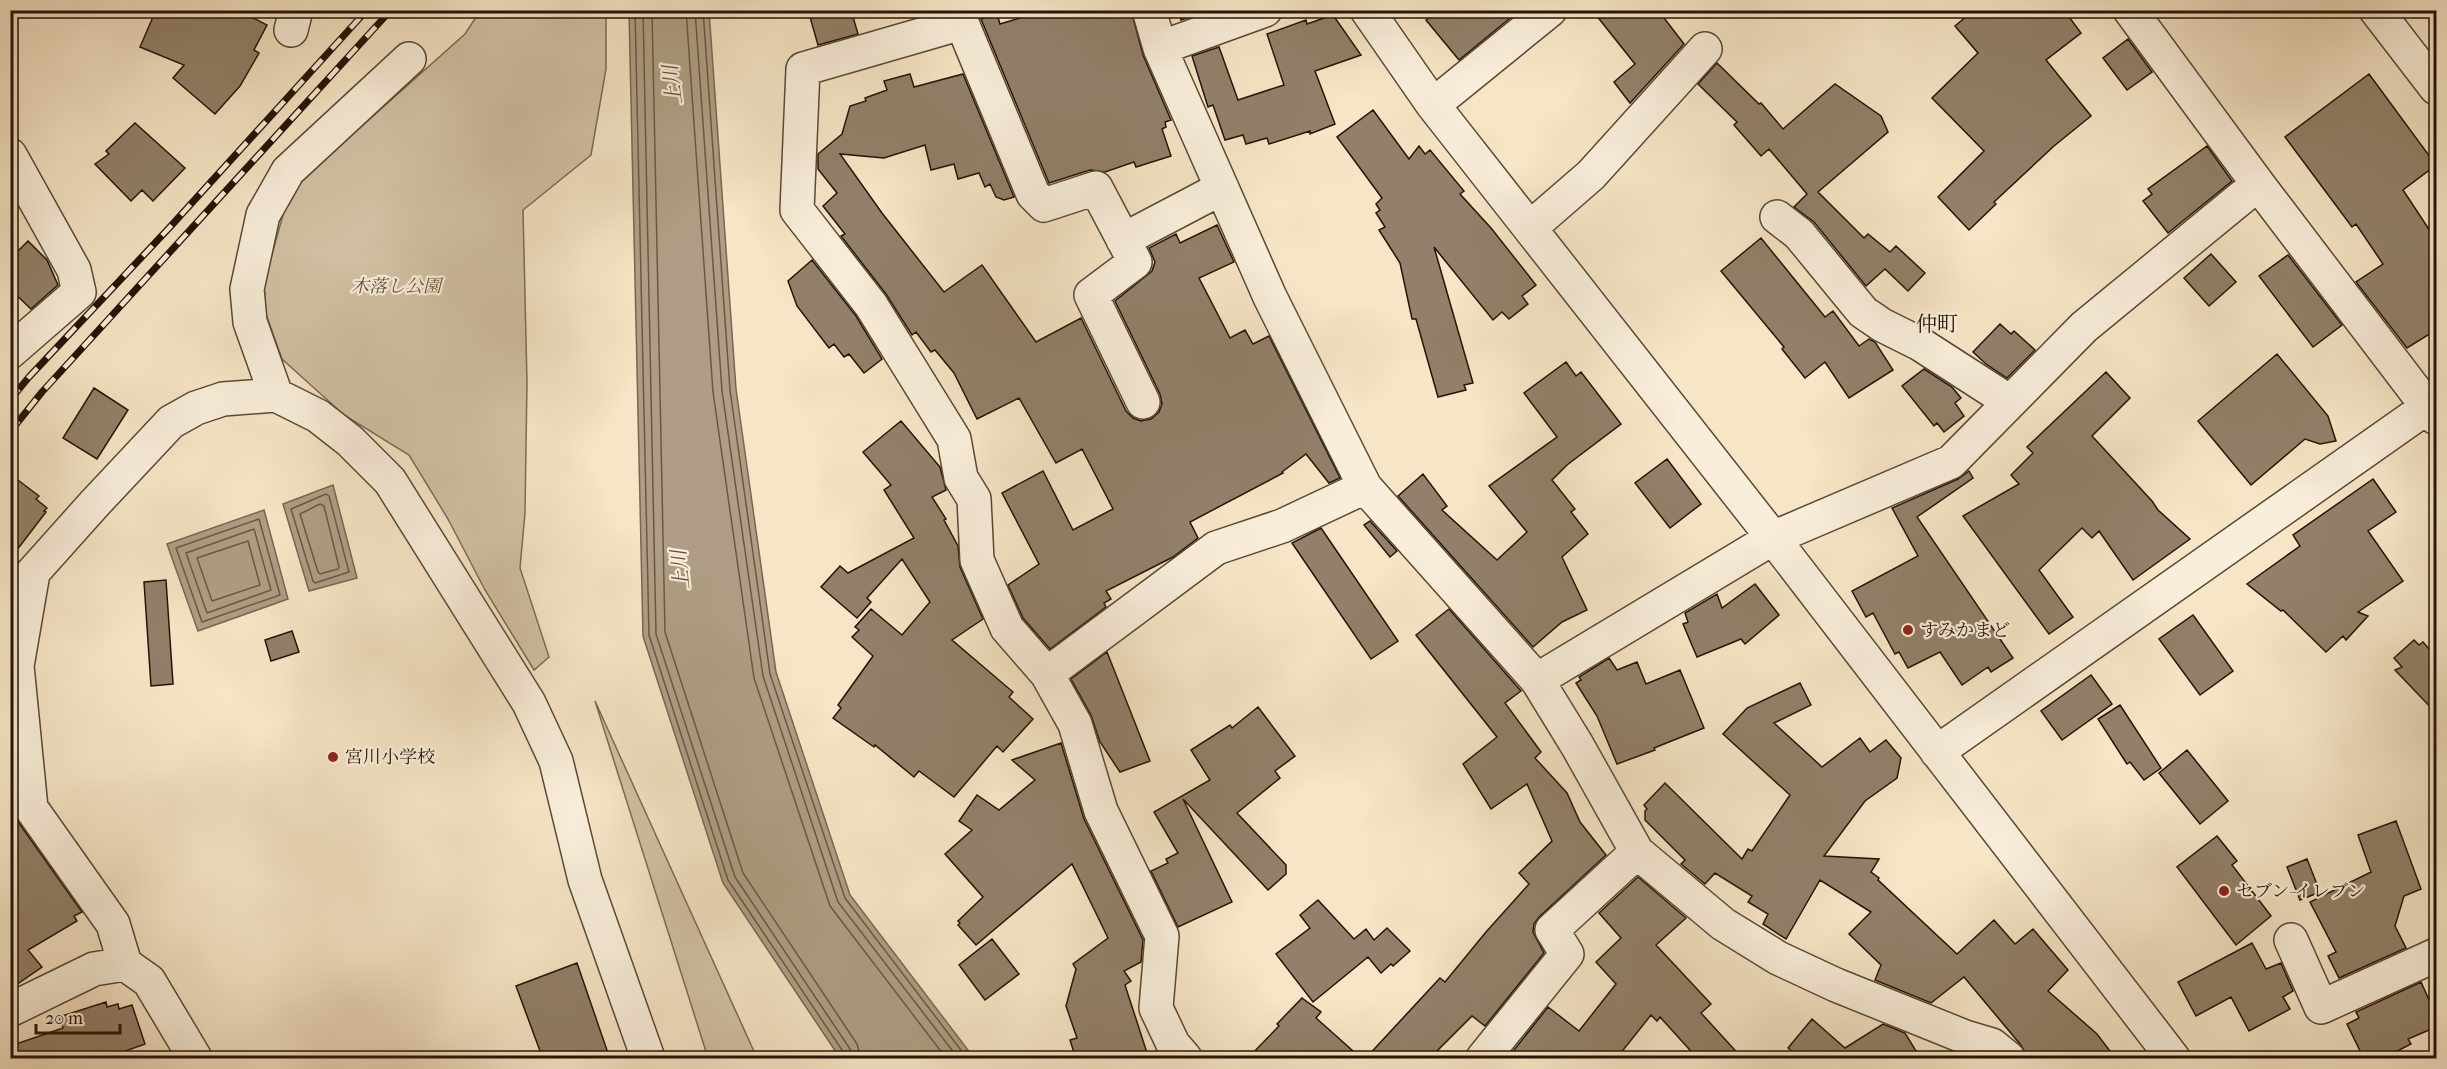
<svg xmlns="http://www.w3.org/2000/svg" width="2447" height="1069" viewBox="0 0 2447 1069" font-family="'IM FELL French Canon','Noto Serif JP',serif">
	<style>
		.green { fill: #d2c1a5; stroke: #7c6a56; stroke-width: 1.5 }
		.water { fill: #af9e85; stroke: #786652; stroke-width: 1.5 }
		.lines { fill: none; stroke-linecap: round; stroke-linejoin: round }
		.shore { stroke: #6a5846; stroke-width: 1.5 }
		.building { fill: #92806a; stroke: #251306; stroke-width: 1.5 }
		.minor-casing { stroke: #594836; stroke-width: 36 }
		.minor { stroke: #f9eeda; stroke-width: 33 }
		.rail-casing { stroke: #251306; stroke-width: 7 }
		.rail { stroke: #f9eeda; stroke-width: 4.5; stroke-dasharray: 14; stroke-linecap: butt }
		.poi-dot { fill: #8f2418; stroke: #f9eeda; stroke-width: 2 }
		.labels { text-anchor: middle; stroke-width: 4.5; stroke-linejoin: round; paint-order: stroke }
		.park-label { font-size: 18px; font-style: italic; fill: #62503e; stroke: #f9eeda }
		.poi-label { font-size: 18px; fill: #251306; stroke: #f9eeda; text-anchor: start }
		.water-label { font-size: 20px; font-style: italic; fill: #63523f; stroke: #f9eeda }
		.quarter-label { font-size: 21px; fill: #251306; stroke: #f9eeda }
	</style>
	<rect width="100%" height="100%" fill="#f6e5c6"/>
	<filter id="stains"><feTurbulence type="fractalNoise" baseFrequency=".00333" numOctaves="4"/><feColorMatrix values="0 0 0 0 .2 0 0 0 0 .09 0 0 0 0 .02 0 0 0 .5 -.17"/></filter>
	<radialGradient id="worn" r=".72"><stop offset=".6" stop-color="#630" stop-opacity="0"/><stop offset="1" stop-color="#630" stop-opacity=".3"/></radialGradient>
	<path class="green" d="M480 11H606V69L591 155 523 210 527 383 525 513 520 568 549 657 534 670 485 590 448 519 409 455 344 415 282 359 266 314 264 283 290 190 465 34Z
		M595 701 757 1058H708Z"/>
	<path class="water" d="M629 11H709L736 389 776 672 850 895 974 1058H840L723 883 643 636Z
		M333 485 357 578 309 591 283 504Z
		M264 510 288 599 198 631 167 544Z"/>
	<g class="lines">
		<path class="shore" d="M635 10 649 635 728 880 844 1053 845 1058
			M643 10 656 634 735 877 850 1049 852 1058
			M652 10 665 632 743 873 857 1044 861 1058
			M686 10 713 392 754 678 830 906 946 1058
			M695 10 722 391 763 676 838 902 958 1058
			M703 10 730 390 770 674 845 898 967 1058
			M326 494 329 496 349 572 315 583 313 581 291 509Z
			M320 504 324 506 339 567 338 569 320 574 318 572 300 514Z
			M259 519 280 595 202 622 176 548Z
			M254 529 271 590 207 613 186 553Z
			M248 541 260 585 212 601 197 558Z"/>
	</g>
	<path class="building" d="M156 10H238L267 25 254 50 259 53 240 86 215 114 173 78 184 65 140 47Z
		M828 10H851L858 34 818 45 810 17Z
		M1046 10H1131L1143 55 1171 120 1165 122 1166 127 1162 129 1171 156 1136 167 1134 162 1105 172 1090 170 1049 183 981 19 997 14 1000 24Z
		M1178 10H1209L1181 20Z
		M1439 10H1520L1459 60 1426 20Z
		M1592 10H1658L1684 44 1630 103 1614 82 1635 64Z
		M1974 10H2064L2081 33 2046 60 2091 116 2054 146 1994 202 1996 204 1969 230 1938 197 1984 151 1932 98 1978 53 1955 26Z
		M1333 15 1361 55 1315 71 1335 124 1310 134V131L1269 144 1267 138 1246 144 1243 135 1225 140 1213 105 1208 107 1192 56 1219 47 1238 100 1284 85 1267 34 1306 20 1307 24Z
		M2128 39 2152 72 2127 90 2103 58Z
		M1717 63 1759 104 1761 103 1783 129 1835 84 1881 116 1888 132 1818 192 1864 238 1868 234 1890 252 1896 246 1925 273 1908 291 1885 269 1866 286 1814 222 1794 207 1807 194 1769 149 1761 156 1734 125 1737 122 1698 84Z
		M910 74 914 87 963 74 1014 197 1004 200 996 197 990 184 985 187 979 173 958 179 954 164 931 170 925 145 884 158 840 154 882 213 944 292 982 265 1036 342 1081 318 1126 411 1133 418 1141 421 1151 419 1159 412 1162 404 1160 394 1115 301 1152 271 1155 262 1149 248 1176 234 1180 243 1217 225 1234 262 1199 278 1230 338 1245 330 1253 344 1269 336 1340 478 1329 483 1306 454 1282 472 1283 473 1190 522 1198 538 1173 557 1106 591 1111 599 1104 603 1106 607 1050 649 1023 618 1008 585 1039 564 1002 493 1043 471 1073 530 1113 509 1082 449 1056 463 1019 398 977 419 954 373 935 350 931 352 916 332 912 335 886 294 841 236 845 234 823 206 837 193 818 169V154L842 134 850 106 866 101 865 98 887 90 884 81Z
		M2369 74 2436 165 2403 190 2436 240 2434 319 2431 321 2436 330 2407 348 2356 282 2383 264 2356 224 2352 227 2285 137Z
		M1373 110 1409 159 1419 146 1425 154 1430 150 1464 191 1460 194 1491 228 1536 285 1522 296 1528 304 1509 319 1502 312 1493 320 1434 247 1473 383 1464 385 1466 390 1438 397 1416 319H1412L1400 263 1379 230 1385 227 1376 213 1380 210 1376 204 1382 198 1337 137Z
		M135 123 185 168 153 201 142 190 131 201 95 164 109 154 106 151Z
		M2207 146 2232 181 2168 233 2143 201 2152 194 2148 189Z
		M1761 238 1825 317 1833 311 1859 346 1869 339 1875 342 1893 370 1849 398 1825 362 1805 378 1782 349 1784 347 1721 271Z
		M28 241 47 260 58 285 31 309 10 289V259Z
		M2211 254 2236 282 2209 306 2184 278Z
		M2288 255 2342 325 2313 347 2259 276Z
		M812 260 856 316 882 359 864 373 849 354 844 357 834 344 829 348 797 306 788 281Z
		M2000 324 2011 334 2014 331 2035 350 2007 378 1986 364 1973 352Z
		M2277 354 2328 416 2336 441 2320 444 2305 439 2251 485 2198 421Z
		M1566 362 1576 376 1581 372 1621 424 1567 465 1552 480 1575 509 1571 512 1588 534 1562 557 1587 610 1562 622 1533 647 1398 496 1423 474 1447 506 1442 510 1497 560 1527 532 1489 486 1557 437 1524 393Z
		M1924 369 1952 387 1961 398 1955 403 1964 416 1944 432 1937 423 1934 426 1902 386Z
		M2106 372 2130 398 2092 436 2152 501 2158 510 2190 539 2133 580 2099 531 2092 538 2082 528 2039 570 2073 617 2049 634 1963 516 2019 484 2011 475 2033 453 2027 447Z
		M94 388 128 410 97 459 63 438Z
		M901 421 940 467 946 490 932 497 946 519 944 520 958 546 960 567 983 619 952 640 1013 692 1009 697 1033 719 1003 752 997 746 954 797 919 771 914 777 875 745 874 747 833 718 841 708 838 705 873 656 852 637 859 630 855 627 871 609 902 635 930 602 902 559 867 598 871 602 857 618 821 587 840 566 848 573 914 538 884 490 891 485 863 452Z
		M1667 459 1701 504 1670 528 1635 483Z
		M1969 471 1973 478 1917 517 2013 658 1991 672 1988 667 1962 685 1940 652 1908 668 1899 652 1895 654 1873 613 1866 617 1852 591 1918 556 1892 508 1958 479Z
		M10 474 39 496 36 499 47 508 44 511 46 512 10 559Z
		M2373 479 2396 512 2368 531 2403 581 2358 612 2368 616 2346 640 2343 636 2326 652 2283 610 2281 611 2247 584 2300 546 2293 535Z
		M1370 521 1397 551 1390 557 1364 525Z
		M1321 528 1398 641 1371 659 1292 543Z
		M166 580 173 684 151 686 144 582Z
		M1755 584 1779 615 1745 644 1741 639 1697 657 1683 624 1688 622 1685 613 1717 594 1722 608Z
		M1449 609 1521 691 1505 703 1541 752 1535 758 1567 793 1580 822 1606 855 1539 917 1534 924 1533 932 1544 953 1485 1026 1472 1016 1429 1059H1365L1440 978 1445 982 1486 932 1529 884 1519 873 1552 841 1527 784 1491 809 1463 764 1497 737 1416 635Z
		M2193 615 2233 671 2200 695 2159 639Z
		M292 631 299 652 271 661 265 640Z
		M2414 640 2419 645 2423 642 2436 657V713L2395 670 2402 667 2394 658Z
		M1107 652 1150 761 1120 772 1100 742 1091 715 1071 679Z
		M1609 658 1617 670 1637 662 1646 684 1680 670 1704 728 1654 748 1655 750 1617 764 1597 716 1576 683 1581 680 1579 677Z
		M2091 675 2112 704 2062 740 2041 711Z
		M1800 683 1811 705 1774 723 1822 767 1860 738 1870 752 1886 740 1901 758 1897 778 1865 801 1824 856 1879 859 1871 872 1879 878 1878 880 1957 954 1994 920 2015 944 2033 929 2068 970 2048 991 2097 1034 2116 1059H2029L2020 1044 1964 977 1931 1003 1875 980 1881 965 1849 934 1871 912 1820 880 1786 939 1763 924 1768 914 1748 902 1752 896 1715 873 1705 884 1681 864 1685 860 1645 820V811L1647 809 1644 805 1665 783 1742 859 1748 849 1752 851 1790 795 1723 734 1747 708Z
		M2120 705 2161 768 2144 780 2130 762 2127 764 2098 719Z
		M1258 707 1295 756 1275 771 1280 778 1237 813 1286 865V874L1268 890 1183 799 1232 902 1178 927 1151 871 1168 863 1166 859 1178 853 1154 812 1210 780 1191 750 1230 725 1232 728Z
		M1061 743 1084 819 1143 940 1141 962 1124 971 1131 981 1125 985 1149 1059H1076L1070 1040 1077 1038 1066 1006 1076 969 1073 964 1108 938 1072 864 976 945 958 925 960 923 958 921 983 897 945 854 972 830 959 821 977 795 999 810 1035 780 1012 760Z
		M2187 750 2228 801 2200 824 2159 773Z
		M10 792 16 819 82 912 74 916 77 921 28 950 42 967 10 989Z
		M2396 821 2421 889 2404 896 2395 926 2406 948 2339 978 2328 956 2336 952 2310 902 2371 872 2358 835Z
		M2217 836 2237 861 2232 865 2271 916 2236 945 2177 867Z
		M2307 859 2320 892 2300 900 2287 867Z
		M1638 877 1686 918 1656 945 1711 1004 1701 1013 1743 1059H1698L1660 1017 1657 1021 1651 1015 1616 1059H1507L1548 1007 1579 1031 1616 984 1596 962 1621 938 1599 913Z
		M1318 900 1354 939 1366 929 1374 940 1387 928 1410 951 1393 966 1391 964 1381 973 1368 957 1313 1002 1276 954 1310 928 1300 915Z
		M992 939 1019 974 985 1000 959 965Z
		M2252 943 2266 969 2281 963 2293 991 2283 997 2290 1009 2249 1031 2231 997 2196 1016 2178 982Z
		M577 963 610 1059H543L516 986Z
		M2421 982 2434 1011 2430 1014 2436 1027 2408 1039 2411 1044 2382 1059H2364L2347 1024 2359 1018 2356 1012Z
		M1302 998 1321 1012 1316 1018 1362 1059H1247L1279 1026 1277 1024Z
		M106 1002 107 1007 118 1004 119 1009 132 1005 145 1044 103 1059H10V1046L63 1028 59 1017Z
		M1812 1019 1845 1048 1883 1024 1905 1033 1921 1059H1800L1788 1048Z"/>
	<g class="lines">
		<defs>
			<path id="minor" d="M1149 10 1160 48 1270 297 1365 487 1537 680 1577 745 1637 852 1723 924 1778 958 1836 985 1965 1037 1992 1045 2008 1058
				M1367 10 1433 105 1773 538 2173 1058
				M2130 10 2258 184 2436 418
				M2376 10 2436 88
				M291 30 296 10
				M1160 48 1265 10
				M1433 105 1550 10
				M10 155 74 270 79 292 10 352
				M1777 217 1799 234 1863 312 1882 325 1920 344 2010 402
				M1530 228 1591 175 1705 49
				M1123 240 1222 188
				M276 395 250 322 247 289 263 215 288 171 409 59
				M33 573 17 666 31 808 113 924 125 964 149 981 195 1058
				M10 598 95 503 171 422 196 408 223 399 276 395 318 416 350 441 390 481 529 703 556 761 585 880 648 1058
				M1047 674 1007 628 977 560 974 499 961 478 954 439 871 305 797 210 803 69 962 23 1033 194 1044 205 1096 188 1135 262 1091 295 1143 402
				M1537 680 1773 538 1951 462 2084 327 2258 184
				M1937 752 2436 401
				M2291 940 2321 1007 2436 955
				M10 1010 94 969 125 964
				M1185 1058 1173 1044 1156 1008 1162 936 1101 811 1075 724 1047 674 1216 548 1282 526 1365 487
				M1483 1058 1567 954 1552 930 1637 852"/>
		</defs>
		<use href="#minor" class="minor-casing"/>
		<use href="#minor" class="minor"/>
		<defs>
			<path id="rail" d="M10 400 29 377 170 227 367 10
				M10 432 42 392 391 10"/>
		</defs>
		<use href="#rail" class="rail-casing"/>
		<use href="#rail" class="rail"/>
	</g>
	<g class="poi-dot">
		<circle cx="1908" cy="630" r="6"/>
		<circle cx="333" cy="757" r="6"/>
		<circle cx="2224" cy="891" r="6"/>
	</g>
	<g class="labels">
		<g class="park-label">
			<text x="396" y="292">木落し公園</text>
		</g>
		<g class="poi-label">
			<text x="1920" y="636">すみかまど</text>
			<text x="345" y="763">宮川小学校</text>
			<text x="2236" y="897">セブン-イレブン</text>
		</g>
		<g class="water-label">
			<text transform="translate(672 85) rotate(-97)" y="7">上川</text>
			<text transform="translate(680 570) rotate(-96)" y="7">上川</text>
		</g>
		<g class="quarter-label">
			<text x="1937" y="331">仲町</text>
		</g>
	</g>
	<rect width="2447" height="1069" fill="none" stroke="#f6e5c6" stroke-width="36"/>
	<rect x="12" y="12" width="2423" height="1045" fill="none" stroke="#251306" stroke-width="3"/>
	<rect x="18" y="18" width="2411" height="1033" fill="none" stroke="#251306" stroke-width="1.5"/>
	<path d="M36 1024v9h84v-9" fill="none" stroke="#251306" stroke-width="3"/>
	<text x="45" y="1024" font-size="18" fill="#251306" stroke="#f9eeda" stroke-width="4.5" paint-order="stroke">20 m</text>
	<rect width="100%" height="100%" filter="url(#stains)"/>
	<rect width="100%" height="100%" fill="url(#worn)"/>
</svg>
